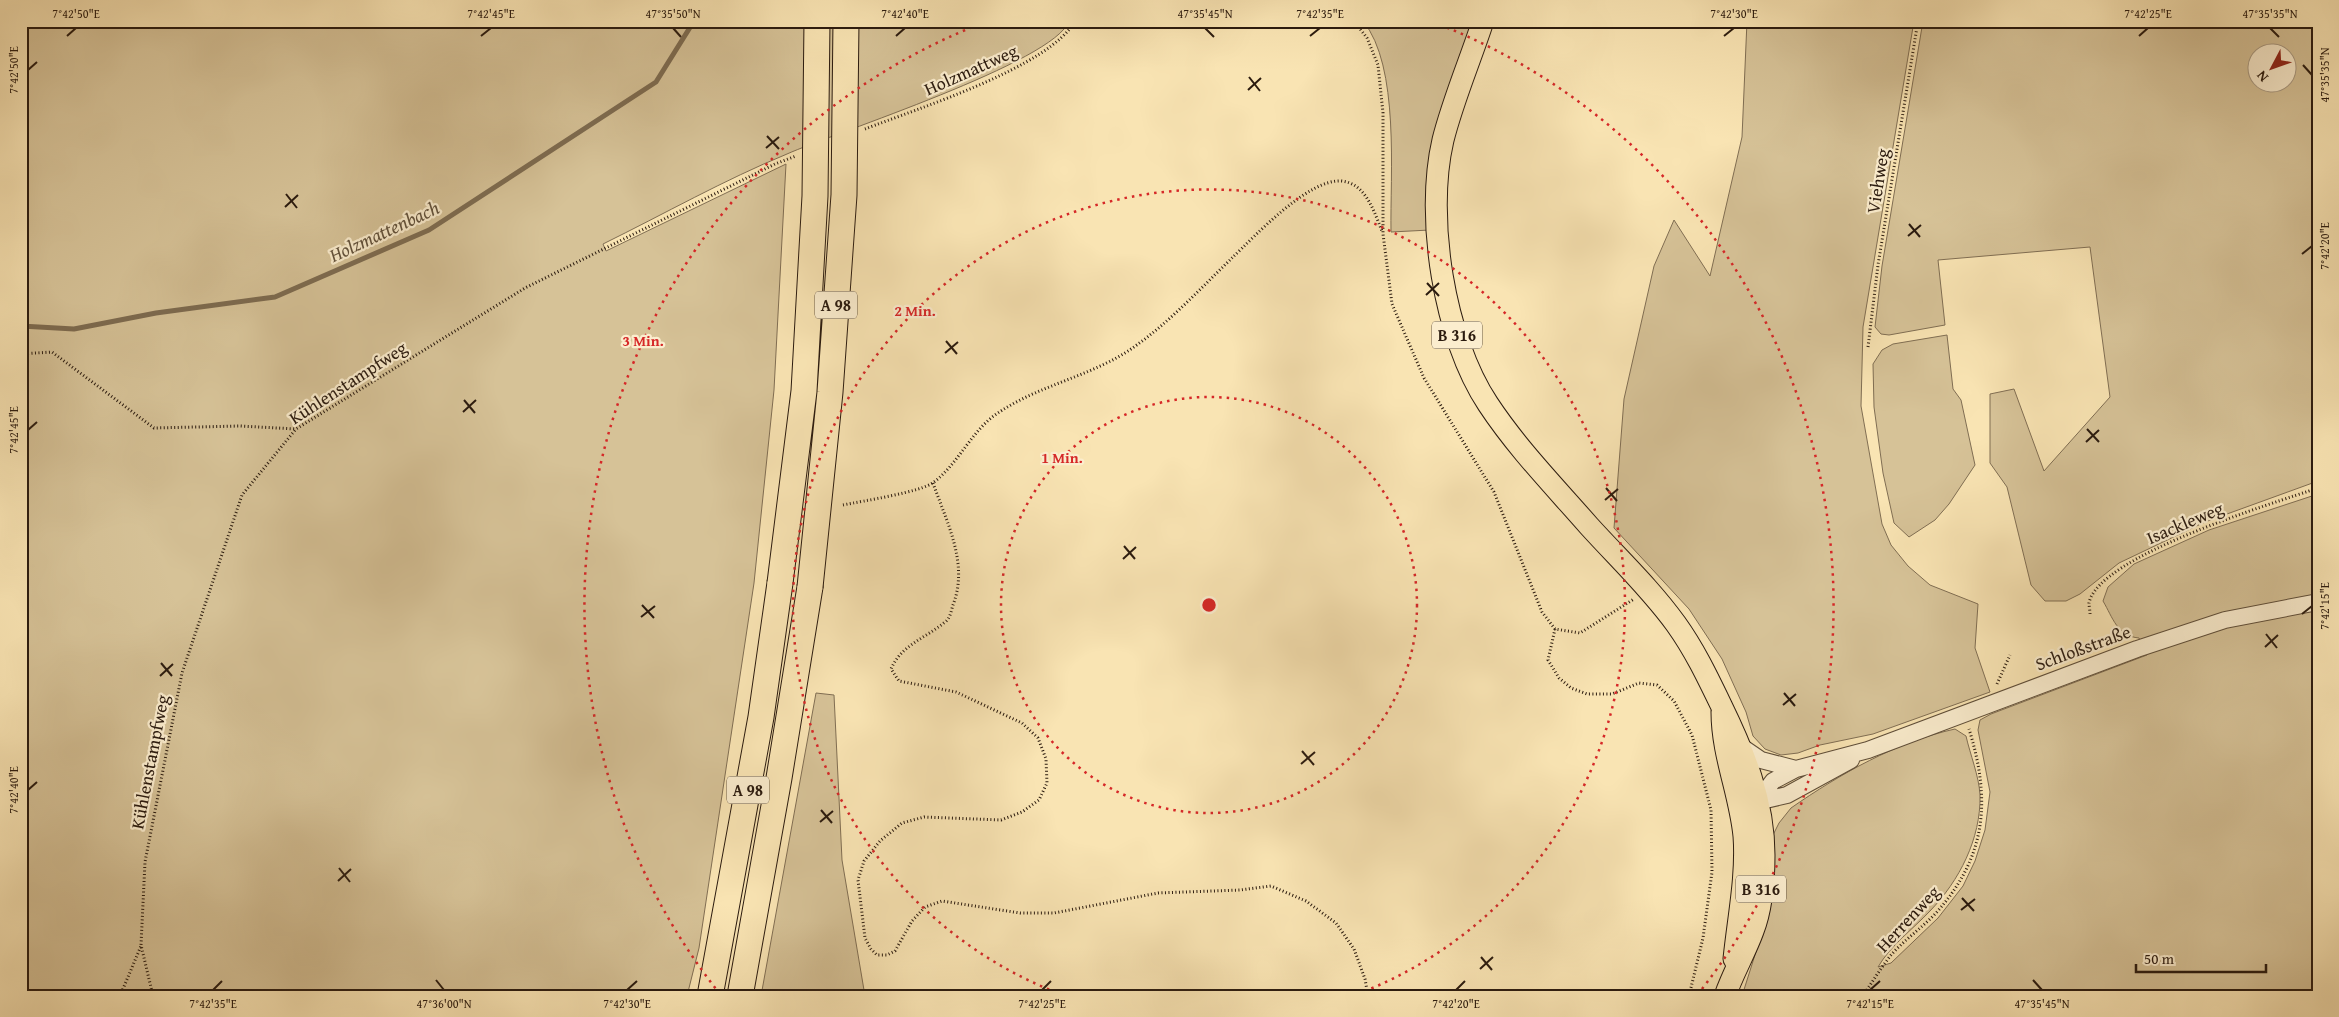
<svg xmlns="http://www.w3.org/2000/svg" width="2339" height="1017" viewBox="0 0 2339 1017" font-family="'Gentium Book Plus',serif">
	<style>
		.green { fill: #d6c297; stroke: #806e53; fill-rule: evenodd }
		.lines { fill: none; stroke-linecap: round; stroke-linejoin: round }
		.stream { stroke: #7d6b50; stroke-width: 5 }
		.tertiary-casing { stroke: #5e4d38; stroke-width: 18 }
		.primary-casing { stroke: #2b1b0f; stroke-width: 23 }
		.motorway-casing { stroke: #2b1b0f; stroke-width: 27 }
		.path { stroke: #2b1b0f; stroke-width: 3; stroke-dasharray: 1 2.5; stroke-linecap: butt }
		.tertiary { stroke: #fbedce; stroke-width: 16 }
		.primary { stroke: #f9e4b3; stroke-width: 21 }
		.motorway { stroke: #f9e4b3; stroke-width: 25 }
		.motorway-bridge-casing { stroke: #2b1b0f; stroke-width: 27; stroke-linecap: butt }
		.motorway-bridge { stroke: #f9e4b3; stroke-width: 25 }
		.ticks { fill: none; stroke: #2b1b0f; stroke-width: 2 }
		.ring { fill: none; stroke: #d62828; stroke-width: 2.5; stroke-dasharray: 2.5 5 }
		.labels { text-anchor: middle; stroke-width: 4.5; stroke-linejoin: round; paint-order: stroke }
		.shield { fill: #fbedce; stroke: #695a48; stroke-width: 1 }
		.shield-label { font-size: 16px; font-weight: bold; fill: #2b1b0f }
		.street-label { font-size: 18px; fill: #2b1b0f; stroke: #fbedce }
		.water-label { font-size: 19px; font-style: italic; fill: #61503a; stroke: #fbedce }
		.centre { fill: #d62828; stroke: #fbedce; stroke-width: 2.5 }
		.ring-label { font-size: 15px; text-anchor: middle; font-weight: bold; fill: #d62828; stroke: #fbedce; stroke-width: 4.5; stroke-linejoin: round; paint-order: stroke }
		.neatline { fill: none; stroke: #2b1b0f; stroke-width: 2 }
		.ticks-label { font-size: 12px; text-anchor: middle; fill: #2b1b0f }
	</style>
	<rect width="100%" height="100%" fill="#f9e4b3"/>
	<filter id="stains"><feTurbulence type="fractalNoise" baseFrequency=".004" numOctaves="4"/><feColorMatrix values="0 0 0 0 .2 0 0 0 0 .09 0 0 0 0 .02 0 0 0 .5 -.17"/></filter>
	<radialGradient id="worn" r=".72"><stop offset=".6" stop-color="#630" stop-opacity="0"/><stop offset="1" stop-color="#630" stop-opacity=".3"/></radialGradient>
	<path class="green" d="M21 21H1069C1055 62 834 133 787 154 724 180 664 214 603 244L606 251 786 164 774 390 754 583 699 948 687 996H21Z
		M1363 21H1472L1430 230 1391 232C1390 175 1400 66 1363 21Z
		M1747 21H1914L1863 327 1861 406 1882 524 1891 545 1908 566 1930 585 1978 604 1975 648 1990 692 1873 734 1820 745 1798 753 1781 755 1765 749 1753 736 1746 712 1722 659 1689 609 1614 528 1624 399 1654 266 1674 220 1710 276 1742 137Z
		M1923 21H2318V481L2205 522 2119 563 2080 594 2066 601H2045L2031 585 2007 487 1990 463V394L2014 389 2044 471 2110 397 2090 247 1938 260 1945 325 1889 335 1881 334 1875 327 1882 266ZM2256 52H2286V82H2256Z
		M1947 335 1953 389 1961 400 1975 465 1949 504 1935 520 1909 537 1894 523 1883 473 1874 407 1873 364 1882 350 1893 344Z
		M2318 494V996H1742L1760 939 1772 837 1779 823 1791 808C1840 774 1896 742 1955 729L1966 736C1970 754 1979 776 1980 795 1981 839 1959 881 1930 911 1912 930 1891 945 1878 967L1891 963 1938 918 1963 886 1975 861 1985 830 1990 792 1978 730 1980 720 1991 714 2147 655 2139 638C2117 636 2113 618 2103 601L2108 587 2134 564 2209 530Z
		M816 693 834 695 842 860 865 996H761Z"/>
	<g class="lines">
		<path class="stream" d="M21 326 74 329 156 313 275 297 429 230 656 82 694 21"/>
		<defs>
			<path id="tertiary" d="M1742 747 1761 760 1796 769
				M1757 802 1773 781 1796 769 1868 750 2137 649 2225 620 2318 602
				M1757 802 1787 795 1851 760"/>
			<path id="primary" d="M1483 21C1470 61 1453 100 1443 140 1425 217 1444 338 1488 404 1517 448 1554 486 1589 526 1618 558 1650 588 1676 624 1694 649 1707 676 1721 705 1744 752 1764 801 1764 855 1764 879 1762 908 1753 931 1745 953 1733 973 1725 996
				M1722 712C1722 755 1740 794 1744 836 1747 876 1738 919 1734 959"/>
			<path id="motorway" d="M710 996 761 717 780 583
				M740 996 779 778 810 587"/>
		</defs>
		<use href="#tertiary" class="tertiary-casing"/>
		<use href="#primary" class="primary-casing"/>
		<use href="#motorway" class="motorway-casing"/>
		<path class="path" d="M1354 21 1367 38 1378 65 1383 113V234L1392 304 1424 378 1494 492 1542 612 1555 629 1580 633 1634 599
			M865 129C916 109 1050 67 1075 21
			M1868 347 1878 265 1918 21
			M21 354 52 352 154 428 240 426 296 429
			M933 483C947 523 969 564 953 605 951 611 950 619 945 622 926 638 901 645 891 669L899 681 956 692 1022 723 1038 738 1046 759 1047 783 1039 800 1022 812 1001 820 924 817 902 823 880 841 864 861 858 880 865 938 871 949 877 955H887L895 951 912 921 925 907 942 901 1020 913H1054L1158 893 1240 890 1271 886 1306 901 1336 923 1354 949 1365 979 1368 996
			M843 505C862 501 922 492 934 482 957 465 972 431 995 415 1036 386 1086 378 1128 351 1166 326 1199 290 1232 258 1255 236 1308 179 1341 181 1366 183 1374 212 1382 231
			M2090 614C2090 611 2089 606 2089 603 2098 556 2274 503 2318 488
			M1555 629 1548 660 1559 678 1571 688 1587 694H1612L1639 683 1657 685 1674 701 1692 735 1711 810 1712 872 1703 938 1689 996
			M1997 684 2010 655
			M120 996 141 946
			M153 996 141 945 145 862 182 673 242 495 296 429 525 288 775 164 796 156
			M1863 996C1872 982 1881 968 1891 955 1904 940 1922 928 1936 913 1987 856 1991 800 1969 729"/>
		<use href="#tertiary" class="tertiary"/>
		<use href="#primary" class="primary"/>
		<use href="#motorway" class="motorway"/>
		<defs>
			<path id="motorway-bridge" d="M780 583 804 391 815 196 817 21
				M810 587 830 392 844 195 846 21"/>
		</defs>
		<use href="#motorway-bridge" class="motorway-bridge-casing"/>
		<use href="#motorway-bridge" class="motorway-bridge"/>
	</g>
	<path class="ticks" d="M673 28 681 37M1205 28 1214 37M2270 28 2279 37M67 36 76 28M481 36 491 28M896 36 905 28M1310 36 1320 28M1724 36 1734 28M2139 36 2148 28M2303 65 2312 75M28 70 37 62M1249 77 1260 91M1248 90 1261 78M767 136 779 149M766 148 779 137M286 194 297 208M285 207 298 195M1909 224 1920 237M1908 236 1921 225M2302 254 2312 246M1427 283 1439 296M1426 295 1439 283M946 341 957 354M945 353 958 342M464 400 475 413M463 412 476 400M2087 429 2099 442M28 430 37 422M2086 442 2099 430M1606 488 1617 501M1605 500 1618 489M1124 546 1135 559M1123 559 1136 547M642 605 654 618M2302 614 2312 606M641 617 655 606M2266 634 2277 648M2265 647 2278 635M161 663 172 676M160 676 173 664M1784 693 1795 706M1783 705 1796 694M1302 751 1314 765M1301 764 1315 752M28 790 37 782M821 810 832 823M820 822 833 811M339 868 350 882M338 881 351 869M1962 898 1974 911M1961 910 1975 899M1481 957 1492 970M1480 969 1493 957M436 980 444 990M2033 980 2042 990M213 990 222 981M627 990 637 981M1042 990 1051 981M1456 990 1465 981M1870 990 1880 981"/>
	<g class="ring">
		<circle cx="1209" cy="605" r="208"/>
		<path d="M1063 995A416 416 0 1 1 1355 995"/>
		<path d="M720 994A625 625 0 0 1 985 22M1433 22A625 625 0 0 1 1698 994"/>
	</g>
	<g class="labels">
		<g class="shield">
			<rect x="815" y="291.5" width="42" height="27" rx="4"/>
			<rect x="1432" y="321.5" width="50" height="27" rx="4"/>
			<rect x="727" y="776.5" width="42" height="27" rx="4"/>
			<rect x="1736" y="875.5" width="50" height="27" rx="4"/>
		</g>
		<g class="shield-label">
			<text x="836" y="311">A 98</text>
			<text x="1457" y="341">B 316</text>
			<text x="748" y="796">A 98</text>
			<text x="1761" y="895">B 316</text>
		</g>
		<g class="street-label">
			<text transform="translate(971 70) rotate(-24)" y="6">Holzmattweg</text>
			<text transform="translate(1878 181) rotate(-81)" y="6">Viehweg</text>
			<text transform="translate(348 383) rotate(-33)" y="6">Kühlenstampfweg</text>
			<text transform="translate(2185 523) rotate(-23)" y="6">Isackleweg</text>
			<text transform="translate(2083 648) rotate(-20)" y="6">Schloßstraße</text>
			<text transform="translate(150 762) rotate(-79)" y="6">Kühlenstampfweg</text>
			<text transform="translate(1908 919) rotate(-47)" y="6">Herrenweg</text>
		</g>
		<g class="water-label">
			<text transform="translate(384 231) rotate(-25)" y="7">Holzmattenbach</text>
		</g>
	</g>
	<circle cx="1209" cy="605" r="8" class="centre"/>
	<g class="ring-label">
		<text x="915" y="316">2 Min.</text>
		<text x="643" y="346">3 Min.</text>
		<text x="1062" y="463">1 Min.</text>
	</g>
	<rect width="2339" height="1017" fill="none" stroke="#f9e4b3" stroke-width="55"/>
	<g transform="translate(2272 68) rotate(229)"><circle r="24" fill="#fbedce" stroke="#a89982"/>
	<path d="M0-4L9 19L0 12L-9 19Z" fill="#8f2418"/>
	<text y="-8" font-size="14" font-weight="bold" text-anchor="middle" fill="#2b1b0f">N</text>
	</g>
	<path d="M2136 964v8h130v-8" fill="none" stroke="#2b1b0f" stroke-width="2.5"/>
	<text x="2144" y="964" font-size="15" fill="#2b1b0f" stroke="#fbedce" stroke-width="4" paint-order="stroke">50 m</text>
	<rect x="28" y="28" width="2284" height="962" class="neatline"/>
	<g class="ticks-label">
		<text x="76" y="18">7°42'50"E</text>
		<text x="491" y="18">7°42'45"E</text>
		<text x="673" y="18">47°35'50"N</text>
		<text x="905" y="18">7°42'40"E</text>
		<text x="1205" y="18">47°35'45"N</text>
		<text x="1320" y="18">7°42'35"E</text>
		<text x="1734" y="18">7°42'30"E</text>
		<text x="2148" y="18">7°42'25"E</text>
		<text x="2270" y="18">47°35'35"N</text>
		<text transform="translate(14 70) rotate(-90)" y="4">7°42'50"E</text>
		<text transform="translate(2325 75) rotate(-90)" y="4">47°35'35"N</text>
		<text transform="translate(2325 246) rotate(-90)" y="4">7°42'20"E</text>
		<text transform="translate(14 430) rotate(-90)" y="4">7°42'45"E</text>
		<text transform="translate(2325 606) rotate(-90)" y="4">7°42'15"E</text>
		<text transform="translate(14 790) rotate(-90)" y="4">7°42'40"E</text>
		<text x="213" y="1008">7°42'35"E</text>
		<text x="444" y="1008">47°36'00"N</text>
		<text x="627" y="1008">7°42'30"E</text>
		<text x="1042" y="1008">7°42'25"E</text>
		<text x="1456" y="1008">7°42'20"E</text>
		<text x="1870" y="1008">7°42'15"E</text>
		<text x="2042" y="1008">47°35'45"N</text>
	</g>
	<rect width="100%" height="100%" filter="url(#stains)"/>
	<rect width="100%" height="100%" fill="url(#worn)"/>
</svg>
